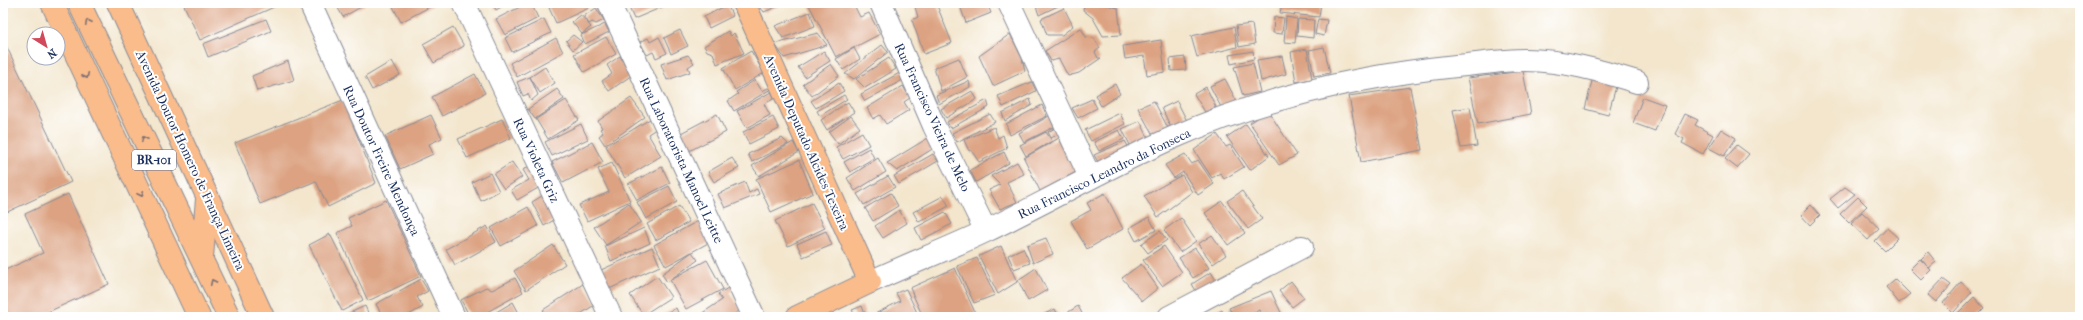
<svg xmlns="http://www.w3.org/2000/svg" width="2083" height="320" viewBox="0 0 2083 320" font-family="'IM FELL French Canon',serif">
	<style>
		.building { fill: #dca281 }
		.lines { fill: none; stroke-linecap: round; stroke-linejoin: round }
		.minor-casing { stroke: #878a96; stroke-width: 24 }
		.major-casing { stroke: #878a96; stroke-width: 24 }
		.highway-casing { stroke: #878a96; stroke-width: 24 }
		.minor { stroke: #fff; stroke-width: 22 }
		.major { stroke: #fabc8b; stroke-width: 22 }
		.highway { stroke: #fabc8b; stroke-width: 22 }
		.oneway { stroke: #7f6e72 }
		.labels { text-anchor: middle; stroke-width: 4; stroke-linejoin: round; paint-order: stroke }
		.shield { fill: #fff; stroke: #5f6d8e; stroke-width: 1 }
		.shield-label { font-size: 12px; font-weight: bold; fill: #1b2f5e }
		.street-label { font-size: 13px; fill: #1b2f5e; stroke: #fff }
	</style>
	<rect width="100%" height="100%" fill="#fff"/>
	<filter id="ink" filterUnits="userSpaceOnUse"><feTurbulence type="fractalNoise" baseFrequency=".025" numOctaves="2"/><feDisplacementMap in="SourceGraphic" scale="8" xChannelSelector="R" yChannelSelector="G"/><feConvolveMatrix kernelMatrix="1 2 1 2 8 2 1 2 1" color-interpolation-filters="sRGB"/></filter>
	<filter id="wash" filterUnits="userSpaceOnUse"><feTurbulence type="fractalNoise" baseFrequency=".012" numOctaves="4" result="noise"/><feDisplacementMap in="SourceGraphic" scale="16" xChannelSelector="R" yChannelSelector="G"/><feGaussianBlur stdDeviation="0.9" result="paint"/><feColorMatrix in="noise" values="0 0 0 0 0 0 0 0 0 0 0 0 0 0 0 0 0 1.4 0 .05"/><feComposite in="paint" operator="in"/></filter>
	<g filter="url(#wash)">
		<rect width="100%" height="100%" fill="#f3e6cd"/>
		<g id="blocks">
			<path class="building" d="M183 3H283L200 40Z
				M335 3H368L343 17Z
				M391 3H437L401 22Z
				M492 3H508L496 10Z
				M528 3H531L538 18 505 35 496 19Z
				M560 3H587L589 8 556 23 549 8Z
				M627 3H672L634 19Z
				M757 3H786L764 12Z
				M808 3H853L860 17 869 13 880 34 836 57Z
				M936 3 952 43 924 54 912 20 918 17 914 4Z
				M959 3H987L991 13 966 23Z
				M1035 3H1059L1060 5 1039 15Z
				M1085 3H1101L1118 8 1121 35 1103 36 1093 18 1083 10Z
				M1282 3H1321L1319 17 1280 13Z
				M727 5 733 16 709 28 704 17Z
				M596 8 604 20 596 24 592 22 589 24 584 16Z
				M1064 8 1073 26 1062 35H1047L1041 19Z
				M810 12 815 26 783 38 775 26Z
				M581 15 591 27 582 34 572 22Z
				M1274 17 1284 18 1282 34 1273 33Z
				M1286 17 1297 19 1295 43 1284 42Z
				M266 19 271 31 208 57 203 44Z
				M544 19 551 33 512 52 505 38Z
				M1298 19 1314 20 1313 38 1297 36Z
				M1318 19 1327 20 1324 36 1315 34Z
				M605 24 609 32 585 44 581 35Z
				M1252 24 1255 44 1239 47 1236 26Z
				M453 27 464 46 434 63 423 44Z
				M1234 27 1237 47 1197 57 1191 36Z
				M1081 28 1086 37 1094 38 1100 48 1095 52 1098 58H1101L1079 73 1068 76 1059 59 1051 61 1045 51Z
				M680 30 688 46 671 54 664 38Z
				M728 31 731 36 734 33 744 53 717 64 713 53 707 51 704 46Z
				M818 33 827 45 784 58 775 44Z
				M1010 34 1022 58 1025 71 993 86 979 56Z
				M573 35 582 42 573 50 566 41Z
				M606 37 616 54 584 72 574 54Z
				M659 37 667 53 656 58 653 52 647 55 640 42 648 38 650 42Z
				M556 38 563 52 517 77 510 63Z
				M3 39 71 182 3 214Z
				M1161 40 1165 72 1147 75 1144 56 1125 59 1123 46Z
				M882 45 888 52 854 79 845 74Z
				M1324 47 1330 73 1314 76 1309 50Z
				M854 48 860 59 843 70 836 59Z
				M1307 49 1312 79 1296 82 1291 52Z
				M751 51 764 73 735 90 723 68Z
				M824 51 830 61 805 77 798 67Z
				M1253 51 1254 59 1231 64 1229 55Z
				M688 55 694 63 688 67 690 72 667 80 661 64Z
				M620 56 632 75 609 91 602 81 612 74 607 65Z
				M1282 56 1286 74 1261 81 1257 60Z
				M1185 57 1186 70 1171 71 1170 59Z
				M889 58 896 69 865 88 856 79Z
				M959 58 967 77 941 91 934 68Z
				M288 61 294 80 257 91 252 76Z
				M392 61 400 75 372 90 365 77Z
				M1253 63 1260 92 1243 96 1234 67Z
				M831 64 839 76 812 96 803 84Z
				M545 67 555 83 540 93 530 77 538 95 531 101 528 94 523 96 517 82 530 77Z
				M905 70 908 77 865 101 861 94Z
				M1523 71 1531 114 1478 124 1468 78Z
				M475 74 485 93 442 116 432 97Z
				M1593 77 1617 83 1608 115 1585 109Z
				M1225 79 1237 102 1222 109 1210 86Z
				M755 80 762 91 768 88 771 89 734 111 728 101 738 94 736 92Z
				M969 81 970 87 939 104 936 95Z
				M1032 82 1036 91 1003 107 998 96Z
				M839 83 844 91 816 108 811 101Z
				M1115 84 1120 94 1101 106 1095 95Z
				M903 86 910 98 904 102 909 110 886 124 880 115 873 119 867 108Z
				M1206 87 1216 107 1205 112 1194 94Z
				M1410 87 1422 150 1361 162 1349 96Z
				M557 89 564 99 535 119 528 109Z
				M972 91 977 99 946 118 941 109Z
				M771 92 775 98 764 104 770 115 747 128 737 111Z
				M844 95 847 99 820 116 817 111Z
				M1643 97 1665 105 1655 131 1633 123Z
				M631 98 645 117 605 145 599 136 603 133 600 129 602 128 598 121Z
				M1030 99 1032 105 1005 121 1002 113Z
				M1092 99 1097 108 1078 118 1072 108Z
				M343 100 376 183 328 207 316 181 260 204 235 143Z
				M566 100 579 120 548 139 536 119Z
				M987 100 989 107 951 128 947 122Z
				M1154 101 1169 130 1154 137 1138 108Z
				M1177 101 1187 121 1171 128 1162 108Z
				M848 102 854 112 827 130 821 120Z
				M1042 105 1047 116 1010 135 1006 124Z
				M1470 107 1477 146 1461 148 1453 110Z
				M1268 111 1297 155 1279 165 1250 123Z
				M1120 113 1125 124 1091 141 1085 130Z
				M717 114 726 132 689 151 681 133Z
				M990 114 995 122 957 142 952 133Z
				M1685 114 1698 120 1695 125 1713 135 1703 154 1682 143 1684 139 1675 134Z
				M431 115 442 138 429 144 433 154 400 169 385 136Z
				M851 116 860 128 838 144 829 132Z
				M1049 116 1054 127 1024 142 1019 133Z
				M773 117 779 129 749 144 743 132Z
				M502 119 511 138 467 158 458 139Z
				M650 119 656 129 648 134 661 156 625 178 606 146Z
				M1140 121 1150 141 1132 149 1122 129Z
				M581 124 588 139 552 156 545 142Z
				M1246 124 1269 156 1250 170 1227 137Z
				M994 127 998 138 1003 135 1007 148 979 162 971 150 969 151 964 140Z
				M1055 128 1059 134 1051 138 1048 132Z
				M1721 129 1736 138 1724 156 1709 148Z
				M1119 130 1124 139 1099 151 1094 142Z
				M862 132 869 145 843 159 836 147Z
				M1046 132 1052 141 1026 156 1020 145Z
				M1217 134 1226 147 1230 145 1244 167 1224 179 1220 173 1212 178 1194 150Z
				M782 138 788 144 752 162 748 154Z
				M928 138 934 148 897 171 887 163Z
				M1059 138 1076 172 1040 191 1024 158Z
				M1125 141 1129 148 1098 162 1094 155Z
				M592 142 603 162 563 183 552 162Z
				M793 142 799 152 759 176 752 166Z
				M1737 145 1749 154 1737 168 1725 159Z
				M869 148 874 158 850 172 844 162Z
				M1004 152 1009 163 976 182 970 170Z
				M933 154 938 161 899 184 894 176Z
				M1185 154 1192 164 1198 160 1214 184 1198 195 1183 172 1174 178 1165 165Z
				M732 158 739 168 714 182 708 172Z
				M878 158 886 172 855 191 847 178Z
				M799 160 813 193 771 212 756 179Z
				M512 162 522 177 504 189 494 174Z
				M1017 162 1024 174 1007 182 1017 202 1000 209 989 190 1000 185 991 176Z
				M612 163 630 201 587 221 579 205 609 192 598 169Z
				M529 166 540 187 517 200 511 190 529 180 523 170Z
				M662 167 670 183 637 200 628 184Z
				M490 173 499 191 481 201 472 182Z
				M1182 175 1192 192 1158 217 1144 196Z
				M888 176 895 187 864 205 857 194Z
				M745 182 749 193 757 189 759 194 725 208 718 194Z
				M669 186 677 202 646 219 637 202Z
				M1845 187 1855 194 1838 208 1830 199Z
				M1242 191 1262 219 1248 229 1227 201Z
				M891 193 898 206 873 221 865 208Z
				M1105 193 1123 229 1087 249 1071 221 1091 210 1087 203Z
				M68 194 109 284 37 317H3V271L43 253 25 214Z
				M542 196 554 220 544 226 532 202Z
				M943 196 949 206 919 222 913 212Z
				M1858 197 1867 206 1849 223 1840 214Z
				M386 200 421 276 368 301 337 233 352 226 348 218Z
				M1222 201 1245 233 1228 245 1205 213Z
				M629 203 641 222 606 245 594 227Z
				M812 203 825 228 788 246 775 221Z
				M1811 205 1820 215 1810 225 1801 215Z
				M679 206 689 222 656 240 647 224Z
				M528 207 538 226 501 246 491 228Z
				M899 210 907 223 883 238 875 226Z
				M945 212 952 224 921 240 915 228Z
				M1862 212 1879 228 1868 240 1851 224Z
				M1149 217 1156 230 1136 241 1129 228Z
				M1181 218 1196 241 1180 252 1164 230Z
				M698 221 710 242 666 266 654 245Z
				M487 226 496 242 455 265 446 249Z
				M644 228 650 243 611 261 605 246Z
				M1887 228 1898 238 1885 251 1875 241Z
				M826 231 832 245 803 257 797 244Z
				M1160 231 1167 240 1148 253 1141 244Z
				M330 234 363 300 342 311 309 245Z
				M1212 235 1226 255 1213 264 1198 244Z
				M1046 238 1053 254 1033 263 1027 245Z
				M553 245 565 264 526 290 514 271Z
				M1001 246 1017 282 998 294 979 256Z
				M1164 246 1182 272 1162 286 1143 260Z
				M652 247 660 266 609 289 601 270Z
				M1023 248 1030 263 1014 269 1008 255Z
				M1195 248 1209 268 1193 278 1179 258Z
				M692 252 698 260 671 279 707 260 723 289 686 309 670 280 667 282 662 274Z
				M1928 252 1936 262 1929 268 1921 259Z
				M977 258 995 295 974 303 957 266Z
				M1920 259 1931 270 1921 280 1910 269Z
				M1141 264 1158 288 1142 301 1122 278Z
				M955 268 977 317H923L910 288Z
				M1036 268 1047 290 1028 301 1018 280Z
				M1211 272 1217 282 1198 294 1192 284Z
				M657 276 671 297 643 315 630 295Z
				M515 278 523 292 478 317H470L461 300 486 287 492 290Z
				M421 279 428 291 417 297 423 307 405 317H383L376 304Z
				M1895 279 1910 294 1899 303 1886 287Z
				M1943 279 1951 285 1936 302 1928 295Z
				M1291 281 1304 298 1292 307 1279 291Z
				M1961 282 1972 292 1953 313 1943 303Z
				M583 284 596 304 576 317H548L543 310Z
				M733 285 736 289 730 292 741 310 729 317H699L698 316 722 300 718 294Z
				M906 289 919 317H869L900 301 896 293Z
				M1271 291 1283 317H1263L1259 310 1246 317H1234L1229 308Z
				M1974 297 1984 308 1975 317H1954Z
				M513 302 520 315 516 317H488Z
				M365 306 370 317H341Z
				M862 306 866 317H856L852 310Z
				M1078 306 1084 317H1069L1067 313Z
				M676 308 680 317H658Z
				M1055 309 1059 317H1038Z
				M1222 310 1225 317H1207Z"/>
		</g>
	</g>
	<g filter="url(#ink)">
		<use href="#blocks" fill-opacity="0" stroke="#878a96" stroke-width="1"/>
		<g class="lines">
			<defs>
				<path id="minor" d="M310 3 454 317
					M464 3 611 317
					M609 3 754 317
					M881 3 934 126 986 231
					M1009 3 1090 177
					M870 282C909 264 948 249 986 231 1049 201 1109 166 1172 138 1262 98 1359 76 1456 66 1479 64 1502 60 1525 60 1564 60 1601 71 1637 82
					M1169 317 1302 247"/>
				<path id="major" d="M118 3 263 317
					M744 3 870 282 797 317"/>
				<path id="highway" d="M52 3 199 317
					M79 3 229 317
					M202 257 207 199"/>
			</defs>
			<use href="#minor" class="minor-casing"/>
			<use href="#major" class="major-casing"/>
			<use href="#highway" class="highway-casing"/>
			<use href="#minor" class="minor"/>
			<use href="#major" class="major"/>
			<use href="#highway" class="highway"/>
		</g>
		<defs><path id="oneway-chevron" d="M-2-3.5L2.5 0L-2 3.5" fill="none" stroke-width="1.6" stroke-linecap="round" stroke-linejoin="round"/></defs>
		<g class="oneway">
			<use href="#oneway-chevron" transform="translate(88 22) rotate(-115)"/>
			<use href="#oneway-chevron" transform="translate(86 76) rotate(65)"/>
			<use href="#oneway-chevron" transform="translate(144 139) rotate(-116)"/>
			<use href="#oneway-chevron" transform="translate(141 194) rotate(65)"/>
			<use href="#oneway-chevron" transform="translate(213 282) rotate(-115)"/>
		</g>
	</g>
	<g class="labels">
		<rect class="shield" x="132" y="150" width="44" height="20" rx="3"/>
		<g class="shield-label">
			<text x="154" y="164">BR-101</text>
		</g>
		<g class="street-label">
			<text transform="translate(933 117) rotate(65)" y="5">Rua Francisco Vieira de Melo</text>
			<text transform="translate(807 142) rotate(66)" y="5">Avenida Deputado Alcides Texeira</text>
			<text transform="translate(191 160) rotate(65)" y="5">Avenida Doutor Homero de França Limeira</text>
			<text transform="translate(382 160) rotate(65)" y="5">Rua Doutor Freire Mendonça</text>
			<text transform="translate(537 160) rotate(65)" y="5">Rua Violeta Griz</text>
			<text transform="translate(682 160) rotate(65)" y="5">Rua Laboratorista Manoel Leitte</text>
			<text transform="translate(1104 173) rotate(-26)" y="5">Rua Francisco Leandro da Fonseca</text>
		</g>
	</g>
	<rect width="2083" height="320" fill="none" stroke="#fff" stroke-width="16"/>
	<g transform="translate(46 46) rotate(143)"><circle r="19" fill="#ffffff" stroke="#a4acbf"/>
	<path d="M0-3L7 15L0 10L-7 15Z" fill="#d1495b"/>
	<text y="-6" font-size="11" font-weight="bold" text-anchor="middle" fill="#1b2f5e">N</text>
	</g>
</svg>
